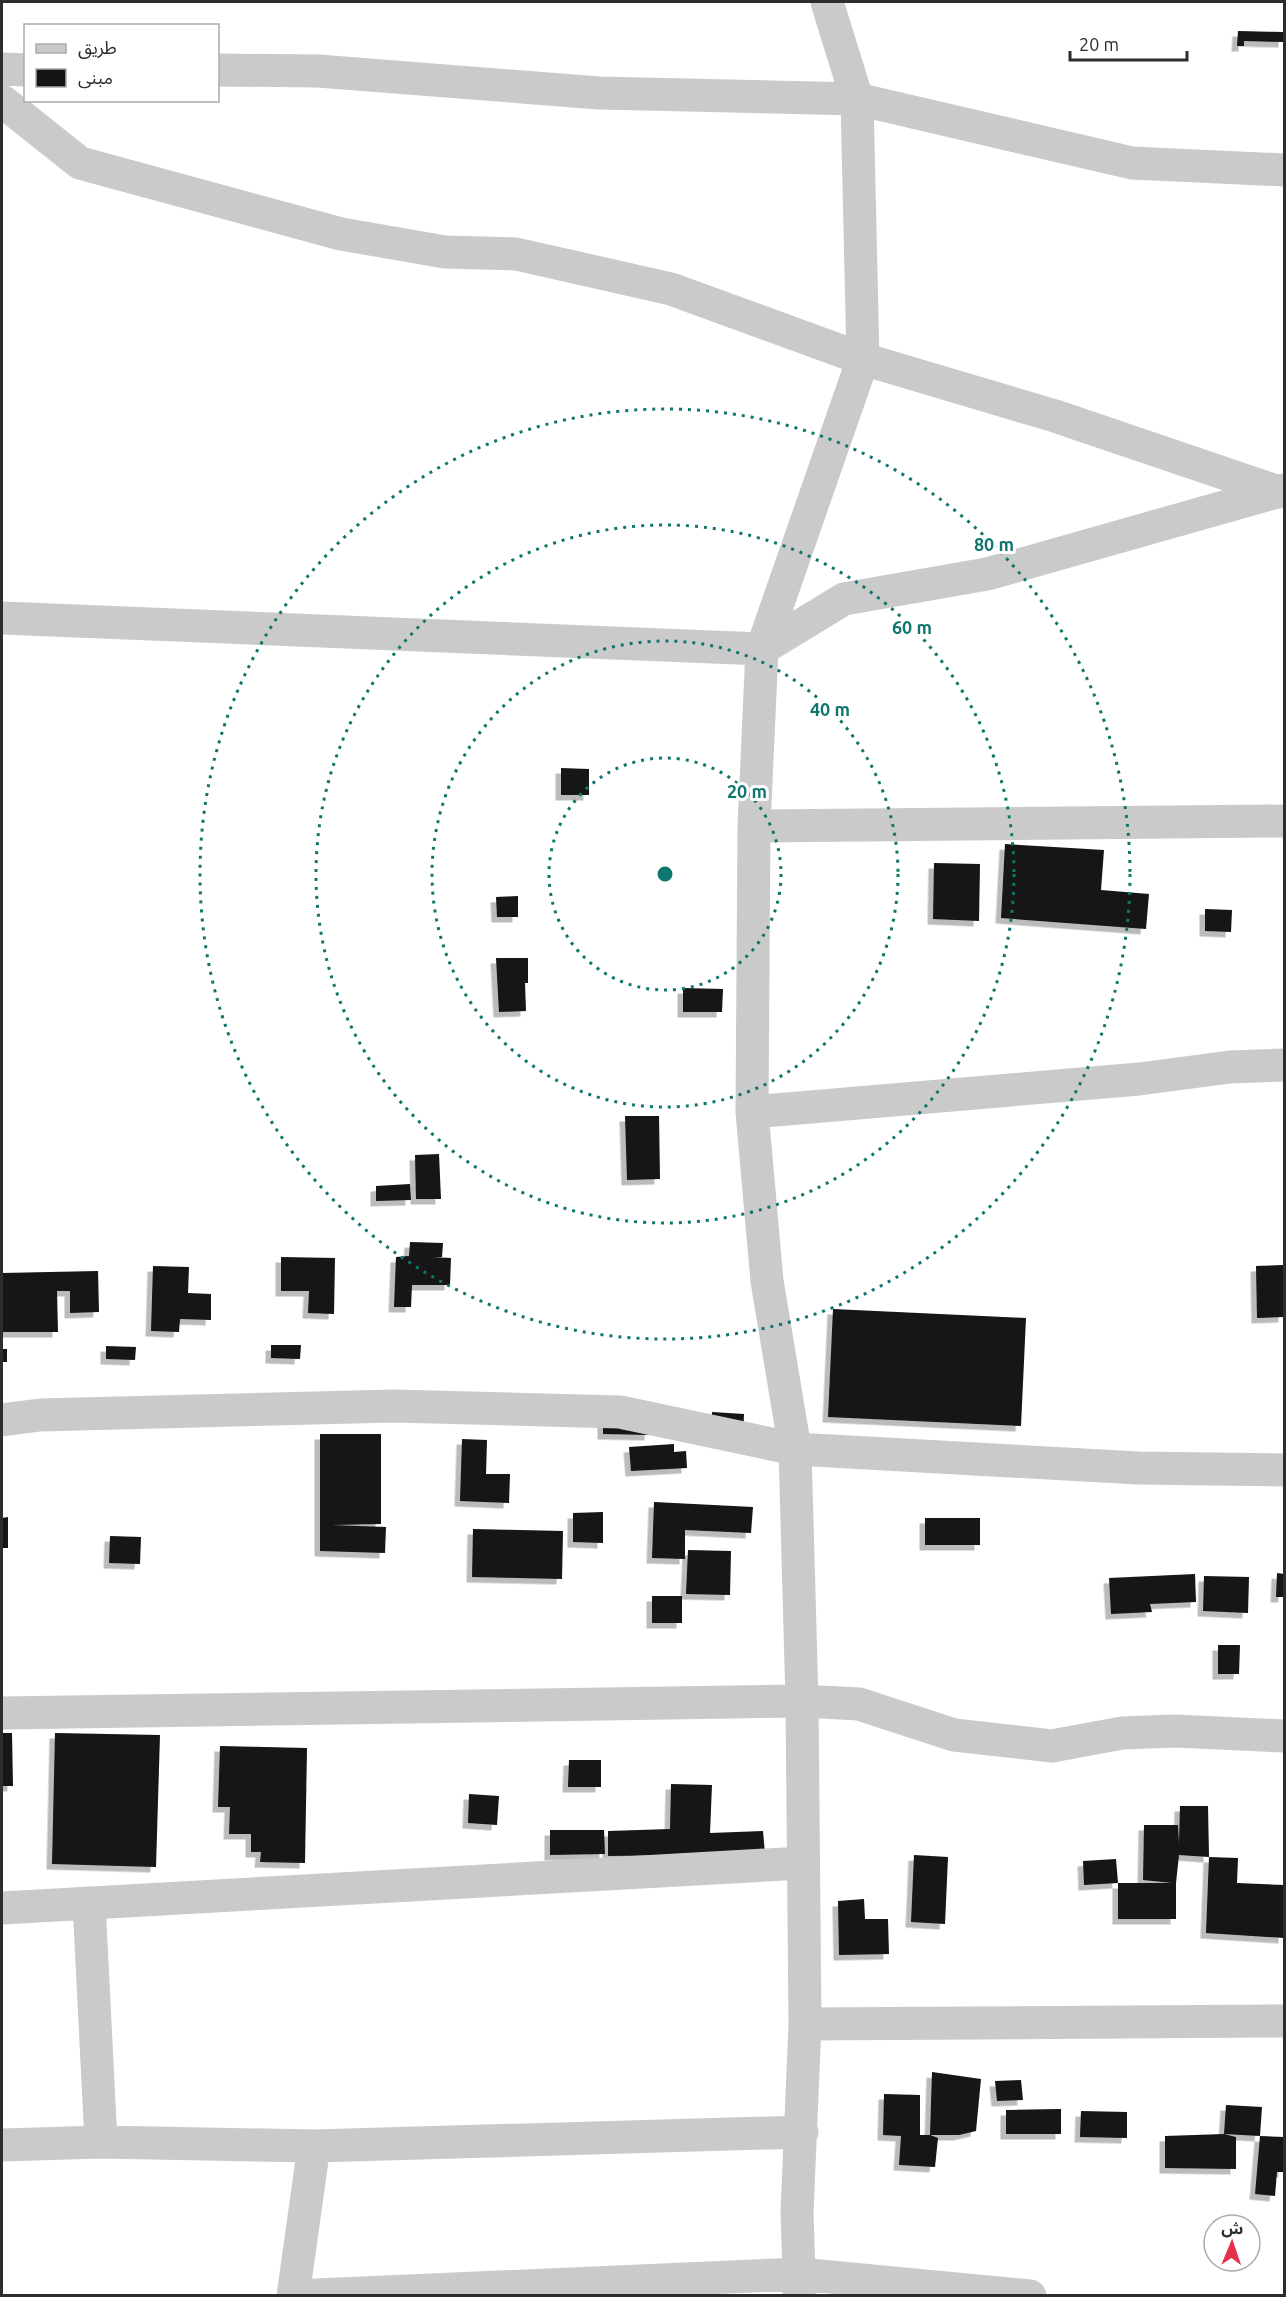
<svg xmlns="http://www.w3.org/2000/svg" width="1286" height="2297" viewBox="0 0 1286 2297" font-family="Ubuntu,'Noto Sans Arabic',sans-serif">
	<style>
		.building { fill: #141414; filter: url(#shadow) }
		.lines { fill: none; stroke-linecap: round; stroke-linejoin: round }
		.minor { stroke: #cacaca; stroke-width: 33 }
		.ring { fill: none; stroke: #0f766e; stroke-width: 3; stroke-dasharray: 3 6 }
		.centre { fill: #0f766e; stroke: #fff; stroke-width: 3 }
		.ring-label { font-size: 18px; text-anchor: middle; font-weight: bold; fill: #0f766e; stroke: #fff; stroke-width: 6; stroke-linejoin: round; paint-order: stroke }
	</style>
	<defs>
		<filter id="shadow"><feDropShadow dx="-5.5" dy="5.5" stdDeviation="0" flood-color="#0004"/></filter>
	</defs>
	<rect width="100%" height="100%" fill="#fff"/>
	<path class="building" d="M1238 31 1284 32V42L1244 41V46H1237Z
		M561 768 589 769V795H561Z
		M1005 844 1104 850 1101 890 1149 894 1146 929 1001 918Z
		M934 863 980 864 979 921 933 919Z
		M518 896V917H497L496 897Z
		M1205 909 1232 910 1231 932 1205 931Z
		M496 958H528V983H525L526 1011 499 1012Z
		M683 988 723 989 722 1012H683Z
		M625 1116H659L660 1179 627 1180Z
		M439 1154 441 1199H416L415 1155Z
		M410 1184 411 1200 376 1201V1186Z
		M410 1242 443 1243 442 1257H432L451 1258 450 1285H412L411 1307H394L396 1257 409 1256Z
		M281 1257 335 1258 334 1314 308 1313 309 1291H281Z
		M1284 1265V1317L1257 1318 1256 1266Z
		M153 1266 189 1267 188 1293 211 1294V1320L180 1319 179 1332 151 1331Z
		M98 1271 99 1312 70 1313V1291H57L58 1332H2V1273Z
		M833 1309 1026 1318 1021 1426 828 1417Z
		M271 1345H301L300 1359 271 1358Z
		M106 1346 136 1347 135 1360 106 1359Z
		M2 1349H7V1362H2Z
		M603 1408 651 1409 650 1435 603 1434Z
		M712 1412 744 1414 743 1437 711 1435Z
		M320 1434H381V1524L332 1525 386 1527 385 1553 320 1551Z
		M462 1439 487 1440 486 1474H510L509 1503 460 1501Z
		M674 1444V1452L686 1451 687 1468 631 1471 629 1447Z
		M654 1502 753 1507 751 1533 685 1530V1559L652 1558Z
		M603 1512V1543L573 1542V1513Z
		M8 1517V1548H2V1518Z
		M925 1518H980V1545H925Z
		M473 1529 563 1531 562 1579 472 1577Z
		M110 1536 141 1537 140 1564 109 1563Z
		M688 1550 731 1551 730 1595 686 1594Z
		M1277 1573 1284 1574V1597H1276Z
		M1195 1574 1196 1602 1150 1604 1152 1612 1111 1614 1109 1578Z
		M1204 1576 1249 1577 1248 1613 1203 1611Z
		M652 1596H682V1623H652Z
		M1218 1645H1240L1239 1674H1218Z
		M2 1733H12L13 1786H2Z
		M55 1733 160 1735 156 1867 52 1864Z
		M220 1746 307 1748 305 1863 260 1862 261 1852H251V1834H229L230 1807H218Z
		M569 1760H601V1787H568Z
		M671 1784 712 1785 710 1833 763 1831 765 1854 608 1856V1831L670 1829Z
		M469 1794 499 1796 497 1825 468 1823Z
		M1180 1806H1208L1209 1857 1238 1858 1237 1883 1284 1885V1938L1206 1933 1209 1857 1179 1855 1176 1883V1919H1118V1883H1172L1143 1880 1144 1825H1178L1179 1843Z
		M550 1830H604L605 1854 550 1855Z
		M914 1855 948 1857 945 1924 911 1922Z
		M1116 1859 1118 1883 1084 1885 1083 1861Z
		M864 1899 865 1919H888L889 1954 839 1955 838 1901Z
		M932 2072 981 2079 976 2131 959 2135H930Z
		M1021 2080 1023 2100 997 2101 995 2081Z
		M884 2094 920 2095V2135H930L938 2138 935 2167 899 2165 901 2136 883 2135Z
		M1226 2105 1262 2107 1260 2136 1224 2134 1236 2137V2169L1165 2168V2136L1224 2134Z
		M1061 2109V2134H1006V2110Z
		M1081 2111 1127 2112V2138L1080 2137Z
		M1260 2136 1284 2137V2172H1277L1275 2196 1255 2194Z"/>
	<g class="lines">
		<path class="minor" d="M827 2 857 99 863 359 1055 416 1279 492
			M2 69 26 70
			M218 70 318 71 599 93 857 99 1132 163 1284 170
			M2 101 80 163 341 234 445 252 516 254 671 289 863 359 762 649 754 826 752 1112 767 1281 795 1449 802 1701 805 2024 797 2213 799 2274 1030 2296
			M2 618 762 649 844 599 987 574 1284 490
			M754 826 1284 821
			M752 1112 1139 1079 1230 1067 1284 1065
			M2 1420 40 1415 394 1406 620 1412 795 1449 1138 1468 1284 1470
			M2 1713 802 1701 859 1704 954 1735 1052 1746 1122 1733 1175 1731 1284 1736
			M89 1903 101 2142
			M2 1908 802 1863
			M805 2024 1284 2021
			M2 2145 101 2142 314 2146 802 2132
			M293 2296 799 2274V2295
			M293 2296 314 2146"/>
	</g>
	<g class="ring">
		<circle cx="665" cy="874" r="116"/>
		<circle cx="665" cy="874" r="233"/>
		<circle cx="665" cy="874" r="349"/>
		<circle cx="665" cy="874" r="465"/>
	</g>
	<circle cx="665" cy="874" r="9" class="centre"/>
	<g class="ring-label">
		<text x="994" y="551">80 m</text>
		<text x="912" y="634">60 m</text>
		<text x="830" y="716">40 m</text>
		<text x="747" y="798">20 m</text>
	</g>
	<rect width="1286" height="2297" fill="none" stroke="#2d2d2d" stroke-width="6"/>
	<rect x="24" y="24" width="195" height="78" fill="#ffffff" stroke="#ababab" stroke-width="1.5"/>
	<rect x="36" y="44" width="30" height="9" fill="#cacaca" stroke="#ababab" stroke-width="1.5"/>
	<text x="78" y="54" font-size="18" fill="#2d2d2d">طريق</text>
	<rect x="36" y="69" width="30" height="18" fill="#141414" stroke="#ababab" stroke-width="1.5"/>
	<text x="78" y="84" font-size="18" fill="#2d2d2d">مبنى</text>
	<g transform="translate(1232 2243) rotate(2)"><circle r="28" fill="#ffffff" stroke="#ababab" stroke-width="1.5"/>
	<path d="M0-4.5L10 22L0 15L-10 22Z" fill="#e2324c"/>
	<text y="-9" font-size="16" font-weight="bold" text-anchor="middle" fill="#2d2d2d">ش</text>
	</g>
	<path d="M1070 51v9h117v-9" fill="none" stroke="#2d2d2d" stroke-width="3"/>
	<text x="1079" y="51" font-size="18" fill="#2d2d2d" stroke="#ffffff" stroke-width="4.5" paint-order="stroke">20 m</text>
</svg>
